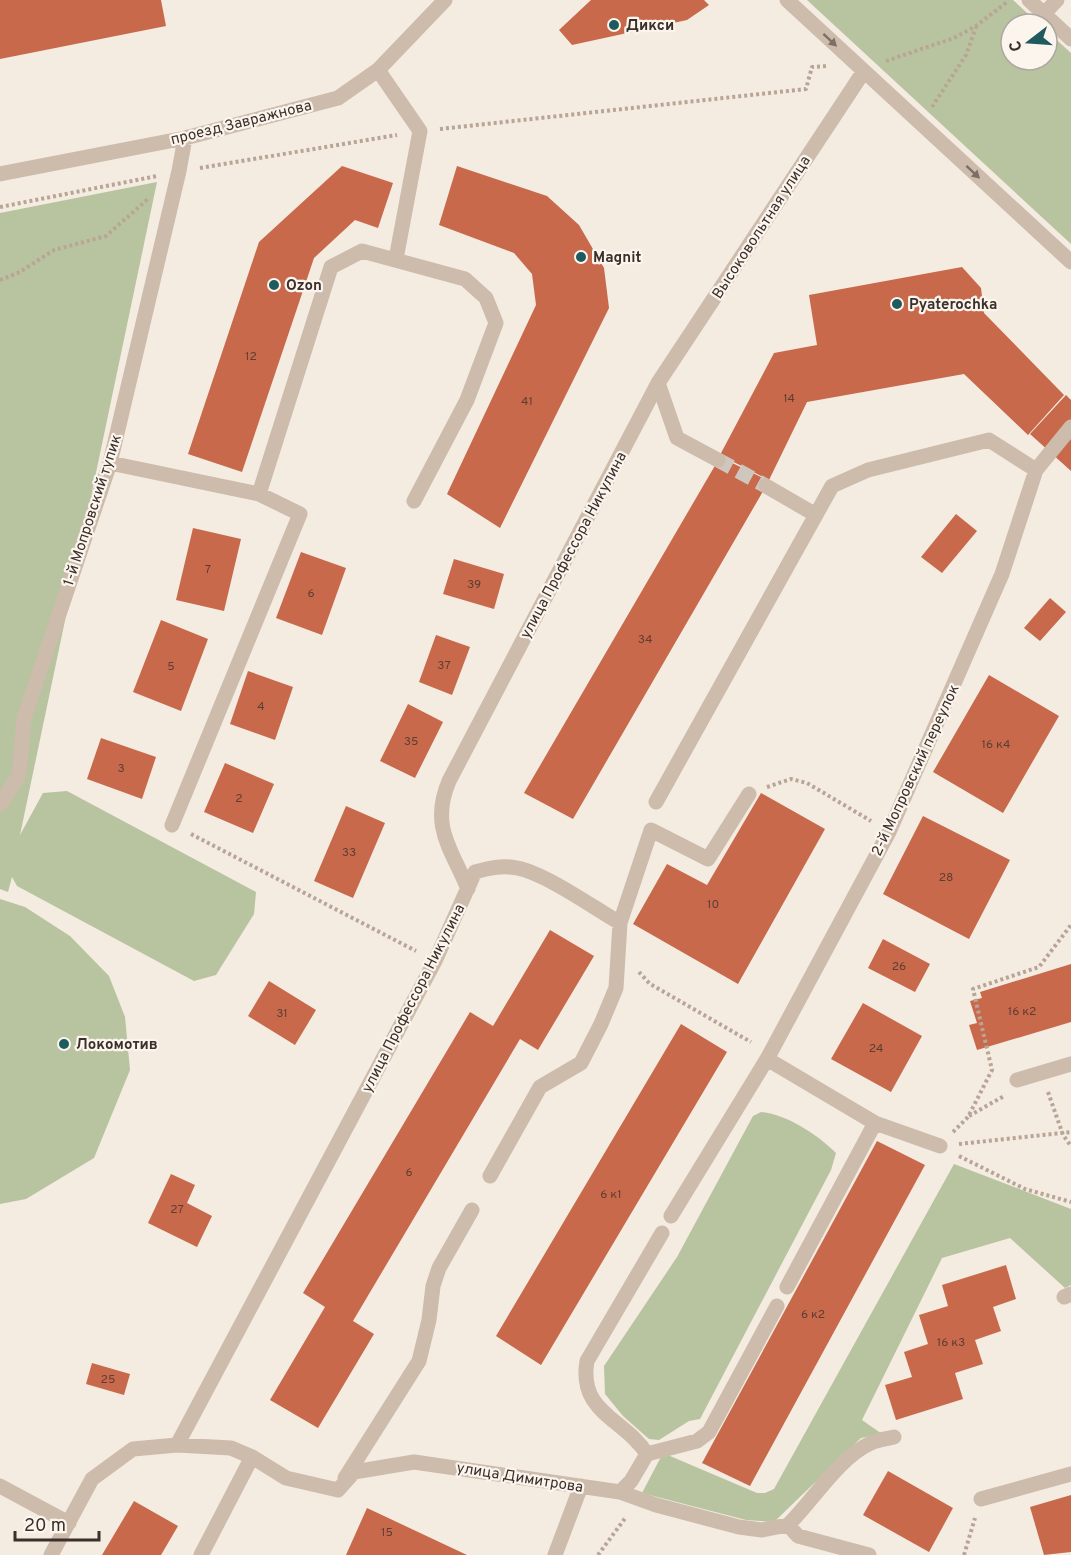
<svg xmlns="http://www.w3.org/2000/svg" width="1071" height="1555" viewBox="0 0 1071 1555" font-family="Overpass,sans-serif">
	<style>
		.green { fill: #b8c4a0 }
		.building { fill: #c8694b }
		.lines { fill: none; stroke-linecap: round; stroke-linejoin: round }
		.minor-tunnel { stroke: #cfc6bd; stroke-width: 15; stroke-dasharray: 15 8; stroke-linecap: butt }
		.path { stroke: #b9a596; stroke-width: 4; stroke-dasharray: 3 3; stroke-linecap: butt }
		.minor { stroke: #cdbbac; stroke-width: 15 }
		.oneway { fill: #7d6f65 }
		.poi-dot { fill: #1f5a5e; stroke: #fbf5ee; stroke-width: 2 }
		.labels { text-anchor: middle; stroke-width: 4.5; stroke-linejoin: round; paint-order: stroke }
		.number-label { font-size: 12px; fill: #5e3e33 }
		.poi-label { font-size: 15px; font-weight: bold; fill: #3b302b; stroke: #fbf5ee; text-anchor: start }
		.street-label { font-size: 15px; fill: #3b302b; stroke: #fbf5ee }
	</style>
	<rect width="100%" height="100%" fill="#f4ebe1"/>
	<path class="green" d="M807 0H1013L1039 24H1011V60H1047V31L1071 53V244Z
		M157 182 20 835 43 793 67 791 256 892 254 914 216 975 194 981 17 886 12 877 8 892 0 889V213Z
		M0 899 25 907 70 936 109 976 125 1017 130 1070 94 1158 26 1199 0 1204Z
		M761 1112C786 1114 818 1135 836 1153L831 1170 700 1419 689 1421 659 1440 649 1439 623 1416 605 1394 604 1366 677 1257 753 1116Z
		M954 1164 1071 1209V1285L1065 1288 1010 1238 942 1258 862 1420 882 1434 861 1438 774 1522 746 1520 642 1493 663 1453 757 1493H765L774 1489Z"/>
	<path class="building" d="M0 0H161L166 26 0 59Z
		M591 0H704L709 5 687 20 572 45 559 30Z
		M342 166 393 183 378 228 355 220 314 258 242 472 188 454 259 242Z
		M457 166 547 196 579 225 604 268 609 308 500 528 447 494 536 305 532 274 514 253 439 225Z
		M962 267 981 288 984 313 1064 395 1028 435 964 374 807 402 769 480 720 455 774 353 817 345 809 295Z
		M1066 395 1071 400V471L1030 434Z
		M720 457 769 481 573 819 524 793Z
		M956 514 977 531 942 573 921 557Z
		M193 528 241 539 224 611 176 600Z
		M301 552 346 568 322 635 276 618Z
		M454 559 504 574 494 609 443 594Z
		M1050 598 1066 612 1040 641 1024 628Z
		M161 620 208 639 181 711 133 692Z
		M436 635 470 647 452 695 419 682Z
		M248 671 293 687 275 740 230 724Z
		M989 675 1059 716 1003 813 933 772Z
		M408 704 443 722 415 778 380 761Z
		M101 738 156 757 142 799 87 779Z
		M225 763 274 784 253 833 204 812Z
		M761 793 825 829 738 984 633 924 667 864 707 885Z
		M346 806 385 823 353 898 314 881Z
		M923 816 1010 860 969 939 883 894Z
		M550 930 594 956 538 1050 520 1039 353 1321 374 1334 318 1428 270 1400 325 1307 303 1293 470 1012 493 1026Z
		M883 939 930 964 915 992 868 968Z
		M1071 964V1022L977 1050 969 1025 977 1023 970 1001 982 998 980 992Z
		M269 981 316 1010 295 1045 248 1016Z
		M863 1003 922 1036 891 1092 831 1059Z
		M681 1024 727 1052 541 1365 496 1336Z
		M877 1141 925 1165 750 1486 702 1463Z
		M171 1174 195 1185 187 1203 212 1216 197 1247 148 1223Z
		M1006 1265 1016 1299 993 1307 1001 1331 975 1340 983 1364 955 1373 963 1399 896 1420 885 1385 912 1377 904 1352 928 1344 919 1315 948 1306 942 1285Z
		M92 1363 130 1374 124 1395 86 1384Z
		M888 1471 953 1508 929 1552 863 1515Z
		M1071 1495V1552L1044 1555 1030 1507Z
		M134 1501 178 1526 161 1555H102Z
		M367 1508 467 1555H346Z"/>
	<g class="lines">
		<path class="minor-tunnel" d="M718 460 766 486"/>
		<path class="path" d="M886 61 954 38 976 26 1007 2
			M932 107 966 55 976 27
			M440 129 806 89 812 67 828 66
			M200 168 397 135
			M0 207 157 176
			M0 280 20 272 54 250 106 236 149 198
			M767 787 791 779 807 783 871 821
			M191 834 416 951
			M639 972 650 984 751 1042
			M1048 1092 1063 1135 1071 1146
			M969 1116 1004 1096
			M953 1132 968 1117 992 1070 973 989 1039 967 1071 925
			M959 1144 1071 1132
			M959 1156 1025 1189 1071 1202
			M598 1555 626 1517
			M964 1555 975 1518"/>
		<path class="minor" d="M787 0 1071 262
			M1029 0 1071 39
			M1044 14 1057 0
			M378 70 420 131 396 259
			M0 174 185 138 338 98 378 70 445 0
			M658 383 677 438 718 460
			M110 463 259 494
			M766 486 816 515
			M656 802 832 486 868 470 989 440 1036 470
			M0 805 19 775 24 718 110 463 179 171 185 138
			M172 825 300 514 259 494 331 267 362 251 465 279 486 298 496 323 467 400 414 501
			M468 889C451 848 430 826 449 781L658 383 864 71
			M767 1059 875 1123 940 1146
			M1017 1080 1071 1064
			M490 1176 540 1087 581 1063 601 1024 616 988 620 923
			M671 1216 767 1059 889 832 1002 574 1036 470 1071 427
			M787 1287 875 1123
			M1064 1297 1071 1294
			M177 1445 231 1448 252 1457 286 1478 338 1490 354 1472 414 1462 620 1492 656 1505 739 1527 762 1530 788 1525 798 1536 869 1555
			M647 1454 697 1441 709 1432 777 1306
			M345 1478 419 1361 429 1320 433 1286 439 1268 472 1210
			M0 1486 69 1523
			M620 1492 631 1481 647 1454C624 1418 578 1413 587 1361L662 1233
			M981 1499 1071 1474
			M788 1525C812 1502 839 1457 871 1443 877 1440 886 1439 894 1437
			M51 1555 92 1479 133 1449 177 1445 435 961 475 872C489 868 502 865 517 868 545 873 594 908 620 923L651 830 708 859 749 794
			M201 1555 252 1457
			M555 1555 581 1486"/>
	</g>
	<defs><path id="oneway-solid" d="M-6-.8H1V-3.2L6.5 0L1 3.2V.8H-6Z" transform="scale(1.5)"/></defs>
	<g class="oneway">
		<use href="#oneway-solid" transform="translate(830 40) rotate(43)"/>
		<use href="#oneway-solid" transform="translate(973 172) rotate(43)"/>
	</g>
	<g class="poi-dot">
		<circle cx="614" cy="25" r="6"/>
		<circle cx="581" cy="257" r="6"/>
		<circle cx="274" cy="285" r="6"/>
		<circle cx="897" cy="304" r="6"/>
		<circle cx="64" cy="1044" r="6"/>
	</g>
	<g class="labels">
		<g class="number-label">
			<text x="251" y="360">12</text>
			<text x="789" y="402">14</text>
			<text x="527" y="405">41</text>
			<text x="208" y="573">7</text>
			<text x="474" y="588">39</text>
			<text x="311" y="597">6</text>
			<text x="645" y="643">34</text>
			<text x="444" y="669">37</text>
			<text x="171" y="670">5</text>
			<text x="261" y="710">4</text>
			<text x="411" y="745">35</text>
			<text x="996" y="748">16 к4</text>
			<text x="121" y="772">3</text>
			<text x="239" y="802">2</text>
			<text x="349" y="856">33</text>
			<text x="946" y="881">28</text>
			<text x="713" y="908">10</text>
			<text x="899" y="970">26</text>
			<text x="1022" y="1015">16 к2</text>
			<text x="282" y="1017">31</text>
			<text x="876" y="1052">24</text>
			<text x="409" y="1176">6</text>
			<text x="611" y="1198">6 к1</text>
			<text x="177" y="1213">27</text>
			<text x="813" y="1318">6 к2</text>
			<text x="951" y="1346">16 к3</text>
			<text x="108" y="1383">25</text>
			<text x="387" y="1536">15</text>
		</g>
		<g class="poi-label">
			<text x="626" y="30">Дикси</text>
			<text x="593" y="262">Magnit</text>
			<text x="286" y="290">Ozon</text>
			<text x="909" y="309">Pyaterochka</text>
			<text x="76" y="1049">Локомотив</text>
		</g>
		<g class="street-label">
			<text transform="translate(241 122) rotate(-14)" y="5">проезд Завражнова</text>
			<text transform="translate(761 227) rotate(-57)" y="5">Высоковольтная улица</text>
			<text transform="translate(92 510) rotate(-72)" y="5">1-й Мопровский тупик</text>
			<text transform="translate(573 545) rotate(-62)" y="5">улица Профессора Никулина</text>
			<text transform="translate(915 770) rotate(-65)" y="5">2-й Мопровский переулок</text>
			<text transform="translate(413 998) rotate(-63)" y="5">улица Профессора Никулина</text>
			<text transform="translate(520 1477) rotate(9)" y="5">улица Димитрова</text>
		</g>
	</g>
	<g transform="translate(1029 42) rotate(253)"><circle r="28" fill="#fbf5ee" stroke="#aea6a0" stroke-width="1.5"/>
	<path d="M0-4.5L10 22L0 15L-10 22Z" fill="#1f5a5e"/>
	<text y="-9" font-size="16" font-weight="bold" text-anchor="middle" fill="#3b302b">С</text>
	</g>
	<path d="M15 1531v9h84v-9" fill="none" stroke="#3b302b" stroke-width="3"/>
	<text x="24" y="1531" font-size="18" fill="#3b302b" stroke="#fbf5ee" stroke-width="4.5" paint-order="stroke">20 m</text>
</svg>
